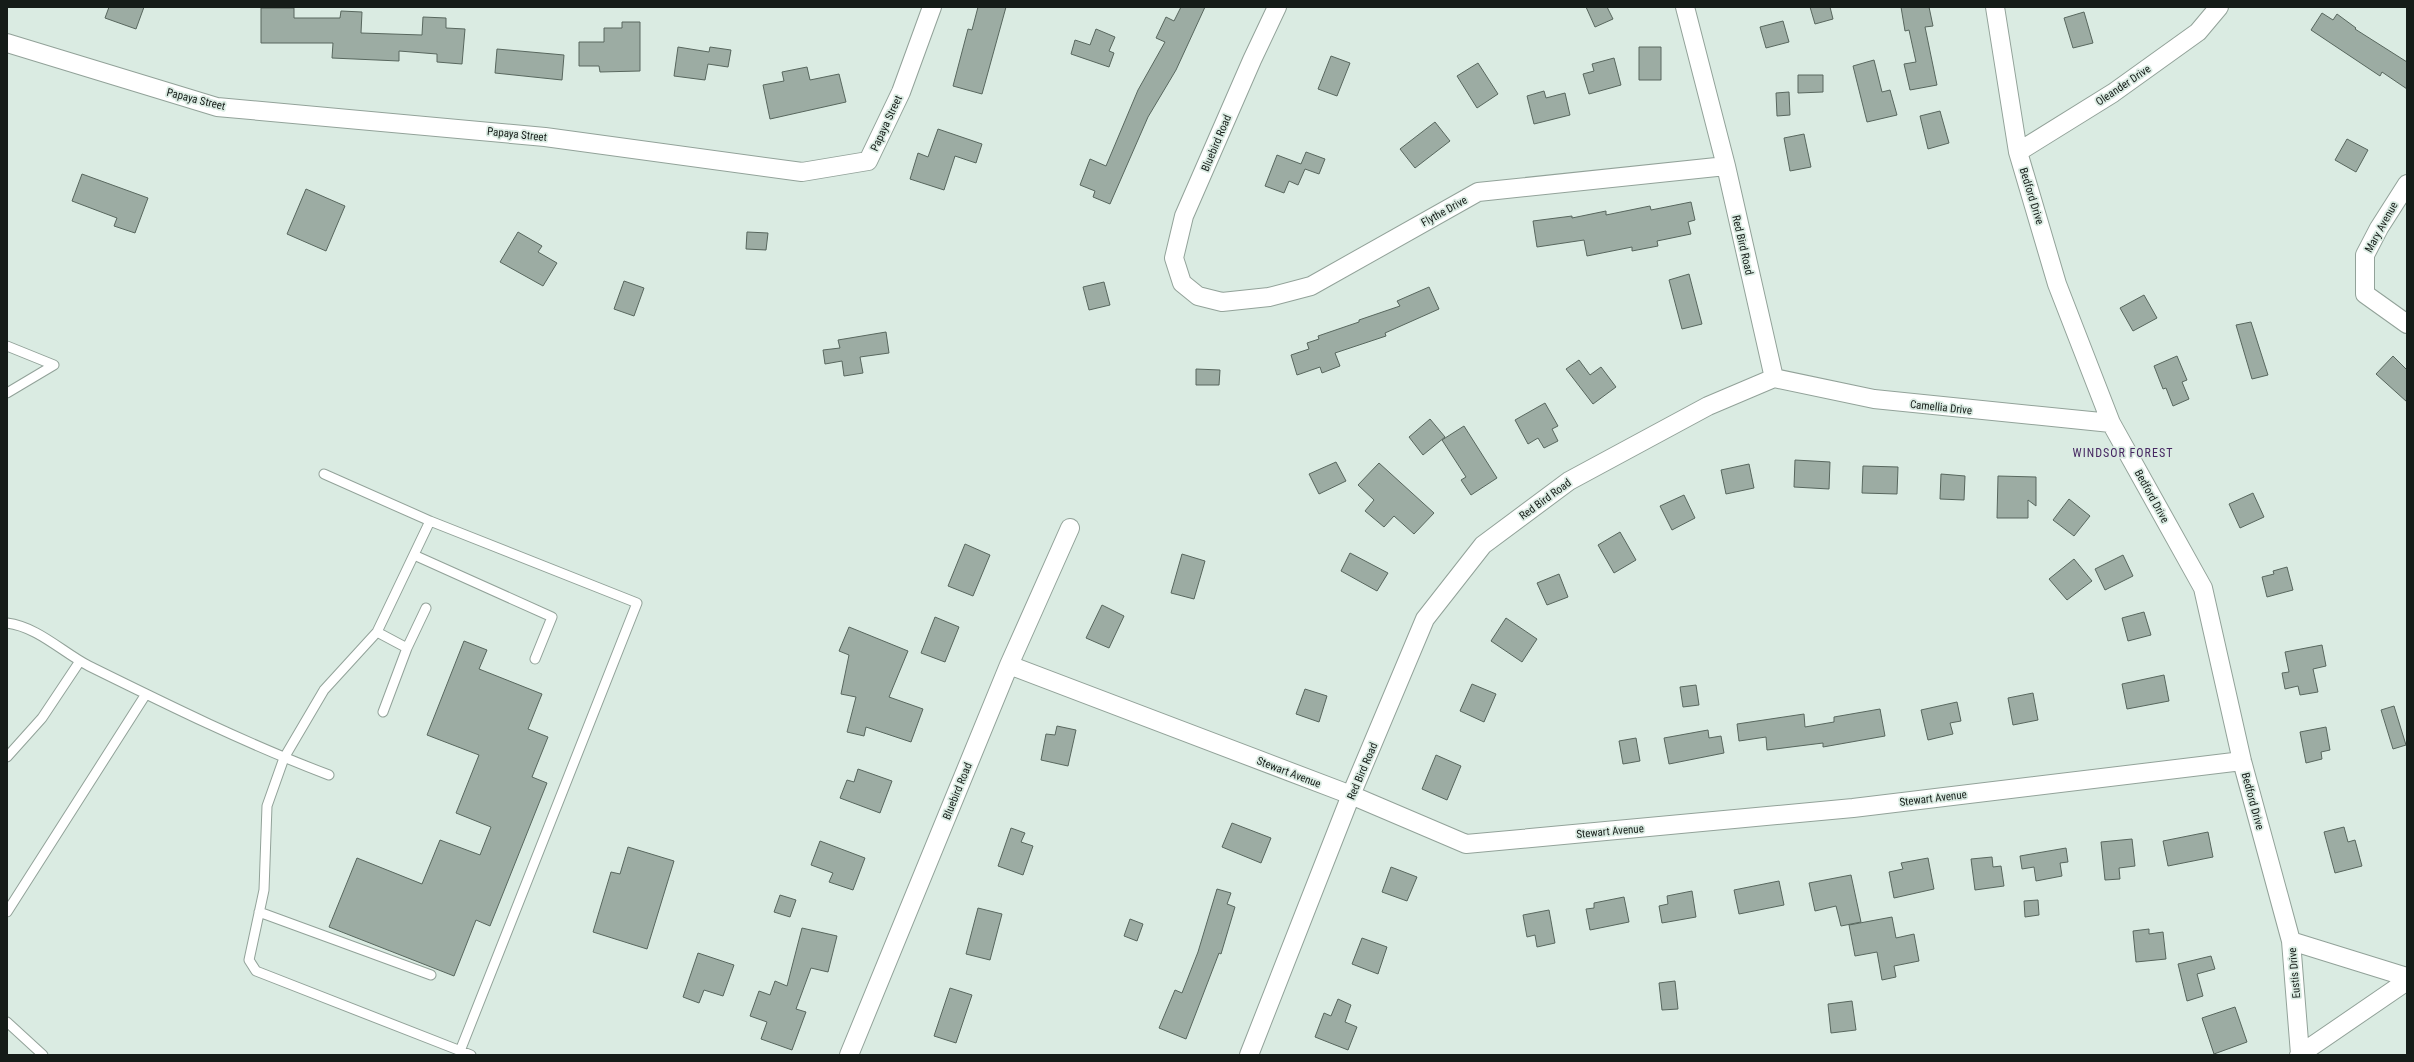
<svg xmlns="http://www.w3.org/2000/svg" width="2414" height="1062" viewBox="0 0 2414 1062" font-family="'Roboto Condensed',sans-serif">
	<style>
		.building { fill: #9caca3; stroke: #58675e }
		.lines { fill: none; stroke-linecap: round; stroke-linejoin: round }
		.lane-casing { stroke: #92a299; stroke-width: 11 }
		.street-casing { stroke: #92a299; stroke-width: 20 }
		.lane { stroke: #fff; stroke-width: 9 }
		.street { stroke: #fff; stroke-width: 18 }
		.labels { text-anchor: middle; stroke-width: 3.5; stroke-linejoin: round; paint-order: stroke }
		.street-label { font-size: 11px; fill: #151c18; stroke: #daebe2 }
		.neighbourhood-label { font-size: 12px; letter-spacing: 1px; fill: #462862; stroke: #daebe2 }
	</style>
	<rect width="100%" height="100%" fill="#daebe2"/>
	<path class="building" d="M109 7H144L136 29 105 18Z
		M978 7H1006L982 94 953 86 968 29 972 30Z
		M1181 7H1205L1176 70 1148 117 1110 204 1093 197 1095 191 1080 185 1090 159 1106 166 1138 90 1165 42 1156 38 1166 17 1174 21Z
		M1586 7H1607L1613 19 1595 27Z
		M1810 7H1830L1833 19 1815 24Z
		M1901 7H1929L1933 26 1925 27 1937 85 1910 90 1904 64 1916 62 1909 30 1905 31Z
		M261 8H294V18H340L341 11 362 12 361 33 422 35 423 17 446 18V28L465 29 462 64 437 62V54L399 51V61L332 58 333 43H261Z
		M2084 12 2093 43 2073 48 2064 18Z
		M2322 13 2333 20 2337 14 2356 28 2355 29 2407 62V89L2382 72 2380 76 2311 30Z
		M1783 21 1789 42 1766 48 1760 27Z
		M622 22H640V71L600 72 599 66H579V42H604V28H622Z
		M1096 29 1115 37 1109 51 1114 53 1109 67 1071 54 1075 40 1090 45Z
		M678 47 709 52 710 47 731 50 728 67 708 64 705 80 674 76Z
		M1639 47H1661V80H1639Z
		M497 49 564 55 562 80 495 73Z
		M1331 56 1350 63 1337 96 1318 89Z
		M1614 58 1621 85 1589 94 1583 74 1594 71 1592 64Z
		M1874 60 1882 92 1890 90 1897 115 1867 122 1853 66Z
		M1478 63 1498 94 1477 108 1457 76Z
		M807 67 810 80 839 74 846 102 770 119 763 85 784 81 782 72Z
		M1798 75H1823V92L1798 93Z
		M1544 91 1546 98 1565 93 1570 115 1534 124 1527 96Z
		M1789 92 1790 115 1777 116 1776 93Z
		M1940 111 1949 143 1928 149 1920 116Z
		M1435 122 1450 141 1415 168 1400 149Z
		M938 129 982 144 976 163 955 156 944 190 910 179 918 153 928 157Z
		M1804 134 1811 167 1790 171 1784 138Z
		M2347 139 2368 150 2356 172 2335 160Z
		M1306 152 1325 159 1319 174 1305 169 1298 185 1289 181 1284 193 1265 186 1277 155 1301 164Z
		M82 174 148 198 135 233 114 226 117 218 72 201Z
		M306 189 345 206 326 251 287 234Z
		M1691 202 1695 220 1688 222 1691 234 1657 241 1658 246 1632 251V247L1587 256 1584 240 1537 247 1533 221 1572 216V218L1606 211V215L1650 206 1651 210Z
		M518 232 542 246 538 252 557 263 543 286 500 262Z
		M747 232 768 233 766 250 746 249Z
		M1689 274 1702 324 1682 329 1669 280Z
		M624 281 644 288 634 316 614 309Z
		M1104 282 1110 305 1089 310 1083 287Z
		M1429 287 1439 309 1385 333 1386 336 1335 353 1340 366 1322 373 1320 367 1297 375 1291 355 1309 349 1307 343 1319 339 1318 336 1359 322V320L1400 306 1397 301Z
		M2144 295 2157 318 2133 331 2120 308Z
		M2251 322 2268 375 2252 379 2236 325Z
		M886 332 889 353 860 357 863 373 844 376 842 361 825 364 823 350 840 348 838 340Z
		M2177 356 2187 380 2182 382 2189 399 2173 406 2166 388 2163 389 2154 366Z
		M2393 356 2407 370V402L2376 374Z
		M1579 360 1590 375 1601 367 1616 387 1593 404 1566 369Z
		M1196 369 1220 370 1219 385H1196Z
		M1545 403 1558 426 1552 429 1558 441 1544 448 1538 438 1528 444 1515 420Z
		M1430 419 1445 437 1423 455 1409 437Z
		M1464 426 1497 478 1471 495 1461 480 1466 477 1442 440Z
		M1795 460 1830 462 1829 489 1794 487Z
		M1336 462 1346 481 1319 494 1309 474Z
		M1379 463 1434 513 1414 534 1394 516 1384 527 1365 511 1374 500 1358 485Z
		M1749 464 1754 488 1726 494 1721 470Z
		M1863 466 1898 467 1897 494 1862 493Z
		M1941 474 1965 476 1964 500 1940 499Z
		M1998 476 2036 477V506L2028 500V518H1997Z
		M2253 493 2264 517 2240 528 2229 504Z
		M1684 495 1695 518 1672 530 1660 506Z
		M2069 499 2090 516 2074 536 2053 520Z
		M1620 532 1636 560 1614 573 1598 545Z
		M965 544 990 555 973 596 948 586Z
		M1350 553 1388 573 1377 591 1341 571Z
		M1182 554 1205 561 1194 599 1171 593Z
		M2123 555 2133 576 2105 590 2095 569Z
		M2074 559 2092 581 2067 600 2049 579Z
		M2287 567 2293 590 2267 597 2262 577 2274 574 2273 571Z
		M1559 574 1568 597 1547 605 1537 583Z
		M1102 605 1124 616 1109 648 1086 638Z
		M2144 612 2151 635 2128 641 2122 618Z
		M935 617 959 627 945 662 921 653Z
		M1506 618 1537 639 1522 662 1491 641Z
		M849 627 908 651 889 697 923 709 911 742 866 727 864 736 847 732 856 697 841 694 849 655 839 651Z
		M464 641 487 650 479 669 542 694 528 729 548 737 532 777 547 783 490 926 476 920 454 976 329 927 357 858 422 884 440 840 480 855 491 827 456 813 479 755 427 735Z
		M2322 645 2326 666 2313 669 2318 692 2300 695 2298 686 2285 689 2282 673 2289 672 2285 652Z
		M2164 675 2169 701 2127 709 2122 684Z
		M1472 684 1496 694 1484 722 1460 711Z
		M1696 685 1699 705 1683 707 1680 687Z
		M1305 689 1327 696 1319 722 1296 714Z
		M2033 693 2038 720 2013 725 2008 698Z
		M1957 702 1961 721 1950 723 1953 734 1928 740 1921 710Z
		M2394 706 2406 745 2393 749 2381 710Z
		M1880 709 1885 736 1823 747V743L1767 750 1766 737 1739 741 1737 724 1804 714 1805 727 1834 722V717Z
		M1057 726 1076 730 1068 766 1041 760 1046 734 1055 735Z
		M2326 727 2330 750 2321 752 2322 759 2306 763 2300 732Z
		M1708 730 1709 738 1721 736 1724 753 1669 764 1664 738Z
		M1636 738 1640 761 1623 764 1619 741Z
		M1436 755 1461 766 1447 800 1422 789Z
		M858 769 892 781 880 813 840 798 847 780 854 782Z
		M1232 823 1271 838 1261 863 1222 847Z
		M2344 827 2348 842 2355 840 2362 866 2335 873 2324 832Z
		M1011 828 1025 833 1021 842 1033 846 1023 875 998 866Z
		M2208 832 2213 857 2168 866 2163 841Z
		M2132 839 2135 866 2119 868 2120 879 2105 880 2101 842Z
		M820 841 865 858 853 890 829 882 833 873 811 865Z
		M628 847 674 861 647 949 593 932 611 872 620 874Z
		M2066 848 2068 862 2060 863 2062 876 2036 881 2034 867 2022 869 2020 856Z
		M1992 857 1993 867 2001 866 2004 886 1975 890 1971 859Z
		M1928 858 1934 889 1894 898 1889 872 1903 869 1901 863Z
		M1391 867 1417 877 1407 901 1382 892Z
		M1851 875 1861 922 1841 926 1836 906 1815 911 1809 883Z
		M1779 881 1784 905 1739 914 1734 890Z
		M1217 889 1231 893 1227 904 1235 907 1221 954 1219 953 1186 1039 1159 1028 1175 990 1182 993 1198 952Z
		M1692 891 1696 917 1662 923 1659 906 1668 904 1667 896Z
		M780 895 796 900 790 917 774 912Z
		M1624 897 1629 922 1590 930 1586 909 1594 908V903Z
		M2038 900 2039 915 2025 917 2024 901Z
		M978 908 1002 914 990 960 966 954Z
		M1549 910 1555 943 1537 947 1535 935 1527 937 1523 915Z
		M1892 917 1896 938 1914 934 1919 961 1894 966 1896 977 1882 980 1877 952 1855 956 1849 925Z
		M1130 919 1143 924 1137 941 1124 936Z
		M802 928 837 936 828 972 811 968 796 1009 806 1012 792 1050 761 1039 767 1022 750 1016 759 991 770 995 775 981 787 986Z
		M2149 929V934L2163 932 2166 959 2136 962 2133 931Z
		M1362 938 1387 947 1378 974 1352 964Z
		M698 953 734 965 723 996 704 990 699 1003 683 997Z
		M2211 956 2215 969 2197 974 2203 996 2187 1001 2178 964Z
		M1675 981 1678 1009 1662 1010 1659 983Z
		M950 988 972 995 956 1043 934 1036Z
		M1338 999 1351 1005 1345 1022 1357 1027 1348 1050 1315 1037 1324 1013 1331 1016Z
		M1852 1001 1856 1030 1831 1033 1828 1004Z
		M2235 1007 2247 1042 2214 1054 2202 1018Z"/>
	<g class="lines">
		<defs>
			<path id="lane" d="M7 346 54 365 7 393
				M324 474 430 521 637 603 460 1051
				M430 521 377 632 324 690 284 758 267 806 264 890 249 960 256 971 471 1055
				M414 555 552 617 535 659
				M7 623C38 627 62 652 89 666 168 705 247 744 329 775
				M377 632 407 648
				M383 712 407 648 426 608
				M7 757 42 718 80 661
				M7 912 146 694
				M259 912 431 975
				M7 1022 43 1055"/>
			<path id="street" d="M1277 7 1252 60 1184 216 1174 258 1182 283 1198 296 1222 302 1269 297 1311 286 1478 192 1726 166
				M1685 7 1726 166 1774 378
				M1995 7 2018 152 2057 284 2111 423 2203 588 2242 761 2291 941 2300 1054
				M7 43 217 107 545 137 802 172 868 161 901 92 932 7
				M2018 152 2113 93 2198 32 2219 7
				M2407 184 2379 228 2365 255V294L2407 324
				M1774 378 1874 399 2111 423
				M1009 665 1351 795 1466 844 1853 808 2242 761
				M2291 941 2407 977
				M849 1055 1009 665 1070 528
				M1249 1055 1351 795 1425 619 1483 545 1569 481 1708 406 1774 378
				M2299 1055 2407 981"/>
		</defs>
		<use href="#lane" class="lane-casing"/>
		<use href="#street" class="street-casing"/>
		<use href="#lane" class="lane"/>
		<use href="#street" class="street"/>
	</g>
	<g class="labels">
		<g class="street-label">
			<text transform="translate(2123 85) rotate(-34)" y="4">Oleander Drive</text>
			<text transform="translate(196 99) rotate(14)" y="4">Papaya Street</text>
			<text transform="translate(886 123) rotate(-65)" y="4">Papaya Street</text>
			<text transform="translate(517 134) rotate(6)" y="4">Papaya Street</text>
			<text transform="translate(1216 143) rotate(-67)" y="4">Bluebird Road</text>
			<text transform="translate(2032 196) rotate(73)" y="4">Bedford Drive</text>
			<text transform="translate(1444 211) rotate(-29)" y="4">Flythe Drive</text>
			<text transform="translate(2381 227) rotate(-61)" y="4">Mary Avenue</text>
			<text transform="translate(1743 245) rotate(77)" y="4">Red Bird Road</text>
			<text transform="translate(1941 407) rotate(6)" y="4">Camellia Drive</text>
			<text transform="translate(2152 496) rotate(61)" y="4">Bedford Drive</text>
			<text transform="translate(1545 499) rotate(-36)" y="4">Red Bird Road</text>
			<text transform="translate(1362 771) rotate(-67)" y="4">Red Bird Road</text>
			<text transform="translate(1289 772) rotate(21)" y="4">Stewart Avenue</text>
			<text transform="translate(957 791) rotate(-68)" y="4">Bluebird Road</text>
			<text transform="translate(1933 798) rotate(-7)" y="4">Stewart Avenue</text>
			<text transform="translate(2253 801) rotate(75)" y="4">Bedford Drive</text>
			<text transform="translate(1610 831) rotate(-5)" y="4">Stewart Avenue</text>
			<text transform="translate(2294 973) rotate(-95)" y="4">Eustis Drive</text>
		</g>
		<g class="neighbourhood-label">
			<text x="2123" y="457">WINDSOR FOREST</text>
		</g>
	</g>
	<rect width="2414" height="1062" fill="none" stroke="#151c18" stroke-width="16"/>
</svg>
